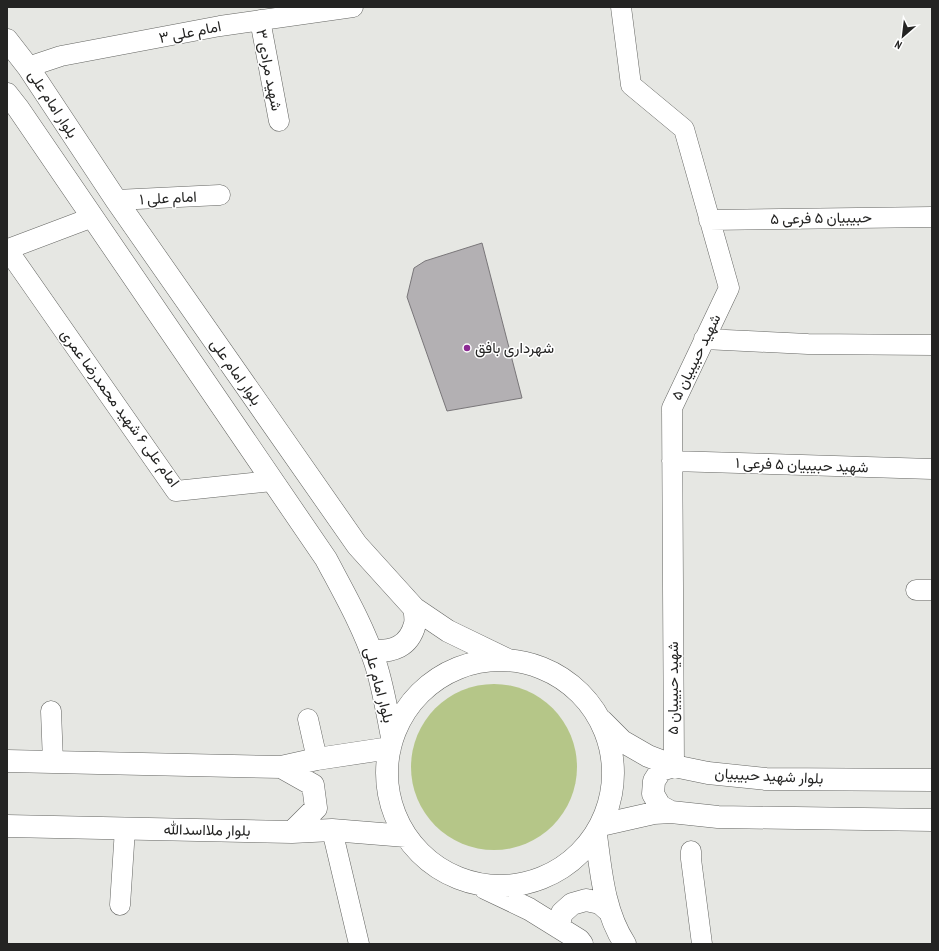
<svg xmlns="http://www.w3.org/2000/svg" width="939" height="951" viewBox="0 0 939 951" font-family="'PT Sans Narrow',Vazirmatn,sans-serif">
	<style>
		.green { fill: #b5c688 }
		.building { fill: #b3b0b3; stroke: #797679 }
		.lines { fill: none; stroke-linecap: round; stroke-linejoin: round }
		.street-casing { stroke: #646562; stroke-width: 21 }
		.secondary-casing { stroke: #646562; stroke-width: 23 }
		.street { stroke: #fff; stroke-width: 20 }
		.secondary { stroke: #fff; stroke-width: 22 }
		.poi-dot { fill: #8c2a93; stroke: #fff; stroke-width: 1.5 }
		.labels { text-anchor: middle; stroke-width: 3; stroke-linejoin: round; paint-order: stroke }
		.street-label { font-size: 15px; fill: #242423; stroke: #fff }
		.poi-label { font-size: 15px; fill: #242423; stroke: #fff; text-anchor: start }
	</style>
	<rect width="100%" height="100%" fill="#e6e7e3"/>
	<path class="green" d="M411 767a83 83 0 1 1 166 0a83 83 0 1 1-166 0Z"/>
	<path class="building" d="M482 243 522 398 447 411 407 297 414 268 425 261Z"/>
	<g class="lines">
		<defs>
			<path id="street" d="M621 7 631 85 684 129 729 288 672 408 674 766
				M260 20 279 121
				M28 67 61 56 220 26 353 7
				M116 200 220 195
				M709 220 932 217
				M7 249 176 491 272 481
				M8 249 93 217
				M704 339 808 344 932 345
				M672 461 932 469
				M916 590H932
				M51 711 53 762
				M308 719 317 759
				M332 830 359 944
				M691 851V859L702 944
				M120 905 125 829"/>
			<path id="secondary" d="M7 40 28 67 116 200 357 545 414 608 448 631 508 660
				M7 94 18 108 326 559C344 593 363 626 375 662 383 686 387 712 392 737
				M371 651C393 652 409 647 415 624 416 619 415 613 414 608
				M387 773a113 113 0 1 1 226 0a113 113 0 1 1-226 0Z
				M602 721 622 741 648 756 674 766 708 773 766 779 932 780
				M7 761 281 767 317 759 390 748
				M281 767 313 785 316 808 292 832
				M671 812 660 806 653 794 654 781 661 770 674 766
				M601 825 654 813 671 812 718 817 932 820
				M7 826 292 832 332 830 406 836
				M596 835C601 872 604 912 625 944
				M485 888 529 909 579 940 582 944
				M558 927 562 913 572 904 586 900 600 903 610 912"/>
		</defs>
		<use href="#street" class="street-casing"/>
		<use href="#secondary" class="secondary-casing"/>
		<use href="#street" class="street"/>
		<use href="#secondary" class="secondary"/>
	</g>
	<circle class="poi-dot" cx="467" cy="348" r="4"/>
	<g class="labels">
		<g class="street-label">
			<text transform="translate(190 32) rotate(-11)" y="5">امام علی ۳</text>
			<text transform="translate(269 70) rotate(79)" y="5">شهید مرادی ۳</text>
			<text transform="translate(53 104) rotate(57)" y="5">بلوار امام علی</text>
			<text transform="translate(168 198) rotate(-3)" y="5">امام علی ۱</text>
			<text transform="translate(821 218) rotate(-1)" y="5">حبیبیان ۵ فرعی ۵</text>
			<text transform="translate(696 357) rotate(-64)" y="5">شهید حبیبیان ۵</text>
			<text transform="translate(236 372) rotate(55)" y="5">بلوار امام علی</text>
			<text transform="translate(120 408) rotate(54)" y="5">امام علی ۶ شهید محمدرضا عمری</text>
			<text transform="translate(802 465) rotate(2)" y="5">شهید حبیبیان ۵ فرعی ۱</text>
			<text transform="translate(379 685) rotate(75)" y="5">بلوار امام علی</text>
			<text transform="translate(673 688) rotate(-90)" y="5">شهید حبیبیان ۵</text>
			<text transform="translate(769 776) rotate(3)" y="5">بلوار شهید حبیبیان</text>
			<text transform="translate(207 830) rotate(1)" y="5">بلوار ملااسدالله</text>
		</g>
		<g class="poi-label">
			<text x="475" y="353">شهرداری بافق</text>
		</g>
	</g>
	<rect width="939" height="951" fill="none" stroke="#242423" stroke-width="16"/>
	<g transform="translate(903 36) rotate(208)" stroke="#ffffff" stroke-width="3" paint-order="stroke">
	<path d="M0-3L7 15L0 10L-7 15Z" fill="#242423"/>
	<text y="-6" font-size="11" font-weight="bold" text-anchor="middle" fill="#242423">N</text>
	</g>
</svg>
